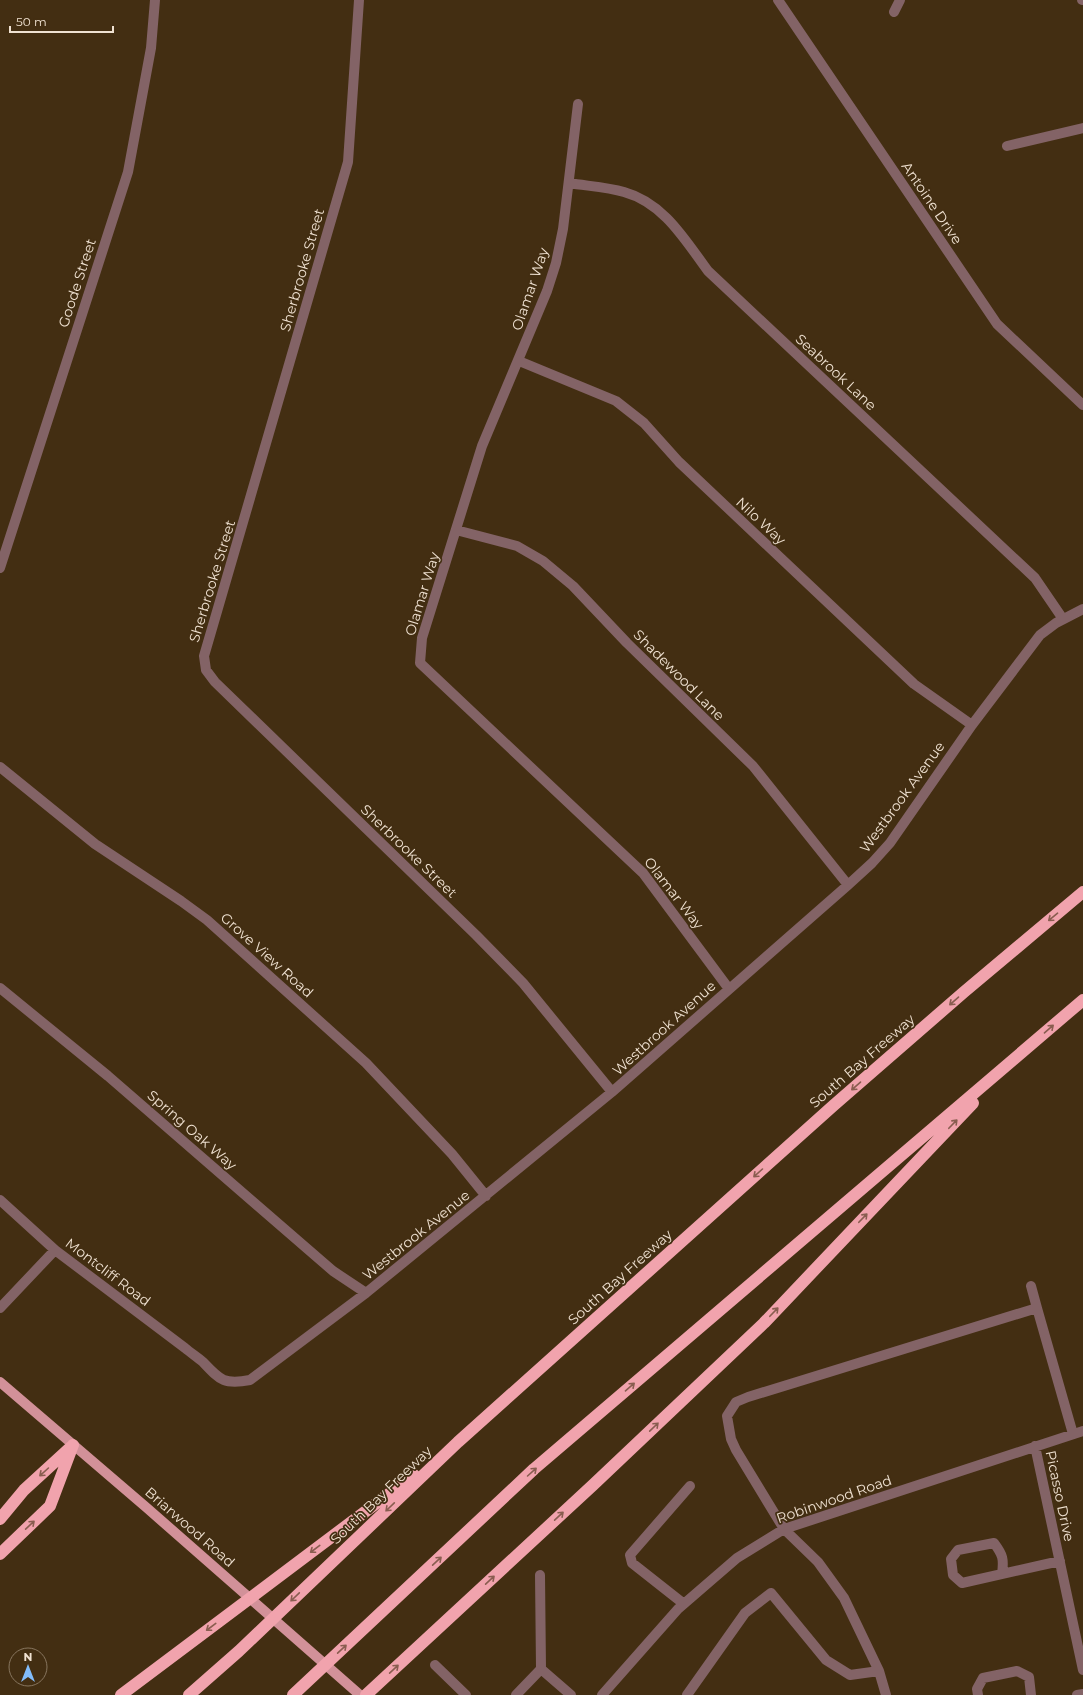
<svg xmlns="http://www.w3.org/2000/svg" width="1083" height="1695" viewBox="0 0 1083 1695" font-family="Montserrat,sans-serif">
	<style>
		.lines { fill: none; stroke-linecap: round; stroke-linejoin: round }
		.minor { stroke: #836366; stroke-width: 10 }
		.major { stroke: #d29199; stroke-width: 10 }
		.highway { stroke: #f1a3ad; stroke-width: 12 }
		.oneway { stroke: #895d50 }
		.labels { text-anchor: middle; stroke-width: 3.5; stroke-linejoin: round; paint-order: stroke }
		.street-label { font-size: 14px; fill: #f0e2d2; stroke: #432e12 }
	</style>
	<rect width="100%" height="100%" fill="#432e12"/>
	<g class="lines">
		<path class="minor" d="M359 0 348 162 204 656 206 670 215 682 476 935 523 983 612 1092
			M778 0 997 324 1083 405
			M1082 0H1083
			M894 12 900 0
			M578 104 563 229 556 263 547 291 482 446 422 638 420 663 643 873 729 989
			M1007 146 1083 128
			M569 183C587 186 607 187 624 192 664 203 685 240 708 271L1035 578 1063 619
			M519 361 616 401 644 423 679 462 914 684 972 725
			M456 530 517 546 543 561 573 586 627 643 753 766 848 885
			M0 568 128 172 151 48 155 0
			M0 767 95 844 181 901 207 920 366 1063 452 1154 486 1196
			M0 988 108 1076 333 1271 366 1293
			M0 1200 55 1250 185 1348C191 1353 197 1357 203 1362 220 1380 224 1385 250 1380L366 1293 612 1092 848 885 872 863 890 843 972 725 1040 635 1056 623 1083 609
			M1031 1286 1037 1308
			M0 1308 55 1250
			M1035 1446 1083 1670
			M1002 1574C1004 1559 1003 1555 994 1543L958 1550 951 1559 953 1575 962 1583 1060 1561
			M540 1575 541 1669
			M684 1604 632 1563 630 1555 690 1486
			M435 1665 466 1695
			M516 1695 541 1669 571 1695
			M602 1695 678 1609 737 1558 784 1529 1083 1431
			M687 1695 745 1613 771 1593 826 1660 850 1675 879 1671
			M886 1695 879 1671 844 1598 818 1562 784 1529 736 1450 731 1439 727 1416 736 1402 748 1397 1037 1308 1073 1434
			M978 1695 977 1689 983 1678 1017 1671 1029 1677 1031 1695
			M1077 1695 1083 1694"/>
		<path class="major" d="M0 1382 147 1508 360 1695"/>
		<path class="highway" d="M0 1519 24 1490 71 1447
			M0 1554 50 1506 73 1445
			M121 1695 414 1475
			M189 1695 239 1651 458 1442 834 1105 964 992 1083 892
			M293 1695 534 1469 1083 1000
			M366 1695 593 1485 764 1323 973 1103"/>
	</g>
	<defs><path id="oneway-shaft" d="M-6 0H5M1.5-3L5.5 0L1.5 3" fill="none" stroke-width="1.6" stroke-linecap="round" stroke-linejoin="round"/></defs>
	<g class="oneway">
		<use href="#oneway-shaft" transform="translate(1053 917) rotate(140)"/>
		<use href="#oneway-shaft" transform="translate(954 1001) rotate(139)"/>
		<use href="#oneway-shaft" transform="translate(1049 1029) rotate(-41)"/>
		<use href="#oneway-shaft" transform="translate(856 1086) rotate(139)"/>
		<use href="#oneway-shaft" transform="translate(953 1124) rotate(-46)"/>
		<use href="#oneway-shaft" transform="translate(758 1173) rotate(138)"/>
		<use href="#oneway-shaft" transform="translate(863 1218) rotate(-46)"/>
		<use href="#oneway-shaft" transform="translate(774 1312) rotate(-46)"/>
		<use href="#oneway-shaft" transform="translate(630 1387) rotate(-41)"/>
		<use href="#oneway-shaft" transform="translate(654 1427) rotate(-44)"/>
		<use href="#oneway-shaft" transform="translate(44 1472) rotate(138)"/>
		<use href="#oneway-shaft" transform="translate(532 1472) rotate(-42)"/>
		<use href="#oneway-shaft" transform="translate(390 1507) rotate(136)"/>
		<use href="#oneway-shaft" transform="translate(559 1516) rotate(-43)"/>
		<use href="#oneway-shaft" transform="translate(30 1525) rotate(-43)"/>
		<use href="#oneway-shaft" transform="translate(315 1549) rotate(143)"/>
		<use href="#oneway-shaft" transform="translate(437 1561) rotate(-43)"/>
		<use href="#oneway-shaft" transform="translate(490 1580) rotate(-43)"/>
		<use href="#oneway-shaft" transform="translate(295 1597) rotate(136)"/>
		<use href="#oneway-shaft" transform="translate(211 1627) rotate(143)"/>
		<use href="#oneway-shaft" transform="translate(342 1649) rotate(-43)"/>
		<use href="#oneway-shaft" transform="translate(394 1669) rotate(-43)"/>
	</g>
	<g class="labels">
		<g class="street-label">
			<text transform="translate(932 203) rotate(56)" y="5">Antoine Drive</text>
			<text transform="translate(302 270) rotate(-74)" y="5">Sherbrooke Street</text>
			<text transform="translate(77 283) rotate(-72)" y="5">Goode Street</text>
			<text transform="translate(530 289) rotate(-71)" y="5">Olamar Way</text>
			<text transform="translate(836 372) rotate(43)" y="5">Seabrook Lane</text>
			<text transform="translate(761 521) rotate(43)" y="5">Nilo Way</text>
			<text transform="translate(212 581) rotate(-73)" y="5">Sherbrooke Street</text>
			<text transform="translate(422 594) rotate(-73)" y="5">Olamar Way</text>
			<text transform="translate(679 675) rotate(45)" y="5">Shadewood Lane</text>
			<text transform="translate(902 797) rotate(-54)" y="5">Westbrook Avenue</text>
			<text transform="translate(409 851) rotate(44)" y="5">Sherbrooke Street</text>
			<text transform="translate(674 893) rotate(52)" y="5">Olamar Way</text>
			<text transform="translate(267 955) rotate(42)" y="5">Grove View Road</text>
			<text transform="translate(664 1028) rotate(-42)" y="5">Westbrook Avenue</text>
			<text transform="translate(862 1061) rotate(-41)" y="5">South Bay Freeway</text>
			<text transform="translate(192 1130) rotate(41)" y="5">Spring Oak Way</text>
			<text transform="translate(416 1235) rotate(-39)" y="5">Westbrook Avenue</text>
			<text transform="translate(108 1272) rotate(37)" y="5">Montcliff Road</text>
			<text transform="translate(620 1277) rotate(-42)" y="5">South Bay Freeway</text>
			<text transform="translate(381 1495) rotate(-44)" y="5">South Bay Freeway</text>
			<text transform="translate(1060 1496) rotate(78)" y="5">Picasso Drive</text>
			<text transform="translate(834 1499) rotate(-19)" y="5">Robinwood Road</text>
			<text transform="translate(190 1527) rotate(41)" y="5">Briarwood Road</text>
		</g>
	</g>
	<g transform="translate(28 1667)"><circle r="19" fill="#432e12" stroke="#88765f"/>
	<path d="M0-3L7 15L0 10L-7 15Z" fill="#82bcfa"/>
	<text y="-6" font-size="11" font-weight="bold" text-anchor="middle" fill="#f0e2d2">N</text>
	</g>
	<path d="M10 26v6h103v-6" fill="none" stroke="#f0e2d2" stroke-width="2"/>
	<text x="16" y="26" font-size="12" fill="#f0e2d2" stroke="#432e12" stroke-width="3" paint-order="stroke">50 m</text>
</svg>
